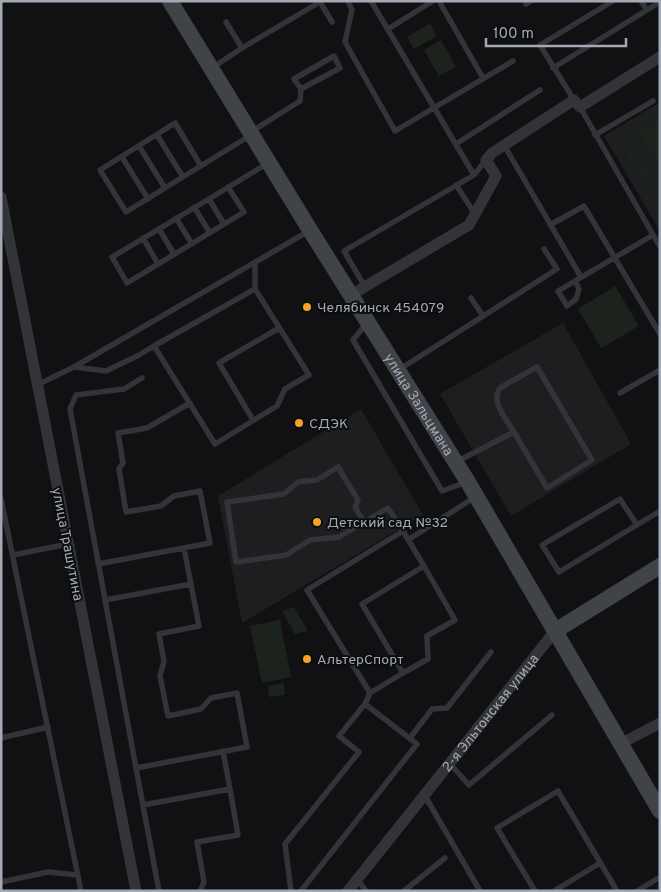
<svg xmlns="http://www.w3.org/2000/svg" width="661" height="892" viewBox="0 0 661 892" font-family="Overpass,sans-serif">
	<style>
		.built { fill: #1d1e20 }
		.green { fill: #1c231c }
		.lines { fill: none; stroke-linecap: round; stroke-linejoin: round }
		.lane { stroke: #323438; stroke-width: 5.5 }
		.street { stroke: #323438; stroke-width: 11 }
		.secondary { stroke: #404348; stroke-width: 16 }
		.poi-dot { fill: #f6a127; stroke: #0c0d0e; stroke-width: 2 }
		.labels { text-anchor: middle; stroke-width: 4; stroke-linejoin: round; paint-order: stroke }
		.poi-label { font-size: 14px; fill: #a2a9b4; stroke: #0c0d0e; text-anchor: start }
		.street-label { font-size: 14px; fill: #a2a9b4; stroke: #0c0d0e }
	</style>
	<rect width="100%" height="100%" fill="#111113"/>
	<path class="built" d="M660 102V231L604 136Z
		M563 323 631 444 511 516 440 394Z
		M361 409 423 515 242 623 218 496Z"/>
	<path class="green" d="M430 23 437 36 414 49 407 37Z
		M441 40 456 67 439 76 424 50Z
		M660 107V113C652 118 643 122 637 129 623 148 638 173 660 175V187L649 194 646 189 659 181C632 176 615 148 634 125 640 116 651 112 660 107Z
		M660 118V168L638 131Z
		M615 286 639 326 601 348 578 309Z
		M294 607 308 631 295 634 282 611Z
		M280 620 291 677 262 683 250 626Z
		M284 683 285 695 269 697 268 686Z"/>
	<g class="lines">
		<path class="lane" d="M348 1 352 10 345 42 395 131 513 61
			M371 1 474 175
			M439 1 483 78
			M641 1 647 10
			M526 4 531 1
			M226 22 242 48
			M388 29 433 1
			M212 68 242 48 320 2 332 22
			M553 68 660 2
			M574 100 540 45 613 1
			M580 107 660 247
			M251 132 300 101 301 89 340 68 334 56 294 79 301 89
			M157 135 183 177
			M595 135 653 101
			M456 144 540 90
			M504 145 581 277
			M139 146 165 188
			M122 157 148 199
			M201 166 175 123 100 170 126 212 251 135
			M456 185 475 214
			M228 187 244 212 127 283 112 257C164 226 216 195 268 163
			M209 199 224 224
			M194 207 210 233
			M176 218 192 244
			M550 225 584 206 660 334
			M159 229 174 254
			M143 238 158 264
			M575 281 579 289 576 299 567 306 558 291 653 235
			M365 287 344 251 474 175 486 160
			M255 289 154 346 215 444 277 406 285 389 309 375 255 289V264
			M471 298 483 316
			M366 324 353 340 442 491 467 482
			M74 367 106 371 139 355 154 346
			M400 369 557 269 544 249
			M142 378 124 389 76 395 70 409 136 768 247 747 237 693 211 698 201 709 168 716 160 676 164 661 159 634 199 626 184 548
			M37 385 74 367 309 231
			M620 393 660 370
			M253 420 219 363 279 328
			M456 462 514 432 547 488 592 460 537 367 500 388C490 402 507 420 514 432
			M1 499 81 891
			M364 522 355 507 358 500 338 467 317 480 298 482 284 494 227 502 236 562 286 555 310 540 339 537 388 508 403 531
			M637 525 620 499 542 545 559 572 660 511
			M408 540 475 497
			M13 555 68 544
			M98 564 210 543 200 491 174 496 161 506 126 512 119 469 123 463 118 433 147 428 190 403
			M105 600 191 584
			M403 673 428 659 427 636 455 620 424 566
			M365 704 370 693 403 673 362 604 424 566 403 531 307 590 370 693
			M1 738 48 727
			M410 738 432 709 447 708 491 652
			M223 751 230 789
			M450 764 469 785 552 715
			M136 768 159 891
			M425 796 480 891
			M143 805 230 789 238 835 197 842 204 882 200 891
			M357 879 366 891
			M1 882 48 872 78 875
			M291 891 285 844 359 752 339 736 365 704 417 744 301 891
			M404 891 445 858
			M535 891 497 828 558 791 617 891
			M554 891 600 863
			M637 891 660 877"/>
		<g class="street">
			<path d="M1 197 136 891"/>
			<path d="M351 295 469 225 496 176 486 160 492 153 574 100 580 107 660 57"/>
			<path d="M620 744 660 723"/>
			<path id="s1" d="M348 891 555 631"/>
		</g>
		<g class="secondary">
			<path id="s2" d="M170 1 310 230 468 482 660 811"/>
			<path d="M555 631 660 566"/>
		</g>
	</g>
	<g class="poi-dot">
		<circle cx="307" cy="307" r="5"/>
		<circle cx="299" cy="423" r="5"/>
		<circle cx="317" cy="522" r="5"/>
		<circle cx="307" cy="659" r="5"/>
	</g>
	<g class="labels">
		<g class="poi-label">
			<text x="317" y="312">Челябинск 454079</text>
			<text x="309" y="428">СДЭК</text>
			<text x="327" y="527">Детский сад №32</text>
			<text x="317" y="664">АльтерСпорт</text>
		</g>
		<g class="street-label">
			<text dy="5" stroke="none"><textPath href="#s2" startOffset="474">улица Зальцмана</textPath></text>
			<text transform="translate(68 544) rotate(79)" y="5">улица Трашутина</text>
			<text dy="5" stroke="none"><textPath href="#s1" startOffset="228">2-я Эльтонская улица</textPath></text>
		</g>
	</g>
	<rect width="661" height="892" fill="none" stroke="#a2a9b4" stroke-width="5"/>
	<path d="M486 38v8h140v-8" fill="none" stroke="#a2a9b4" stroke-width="2.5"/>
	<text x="493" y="38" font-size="15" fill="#a2a9b4" stroke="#0c0d0e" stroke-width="4" paint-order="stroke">100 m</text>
</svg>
